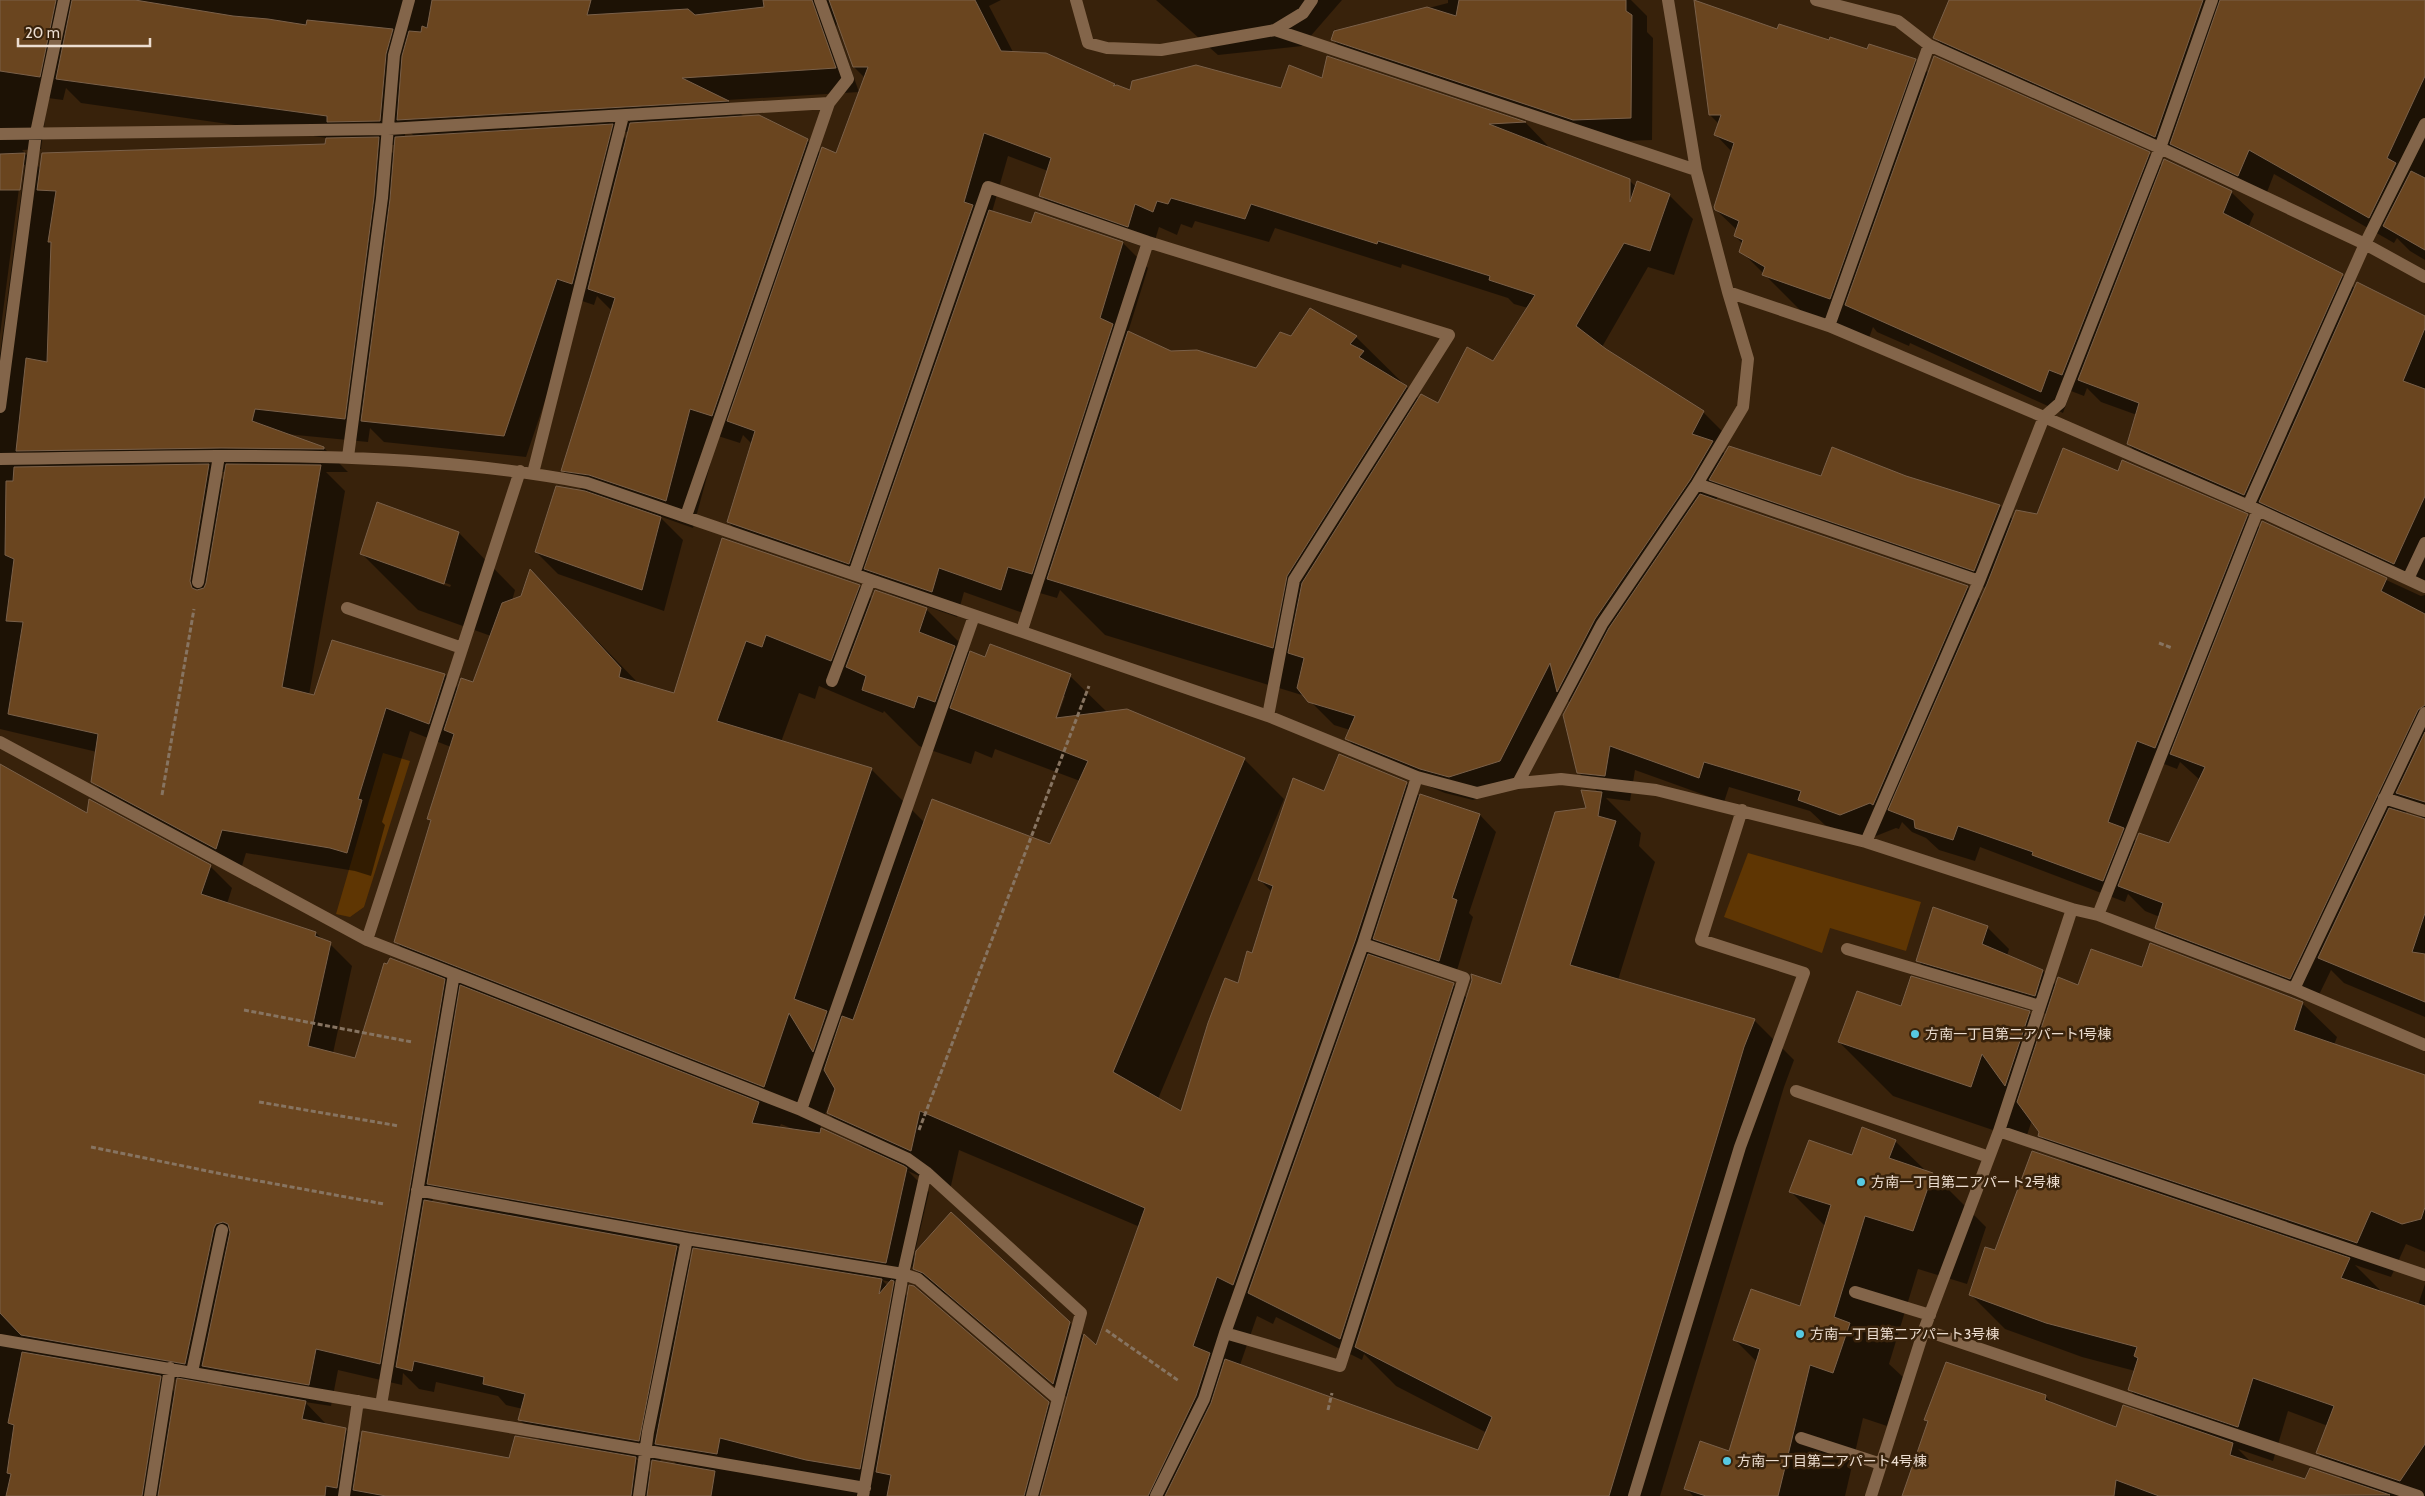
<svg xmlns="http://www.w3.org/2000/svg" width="2425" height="1496" viewBox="0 0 2425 1496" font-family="Cabin,'Noto Sans JP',sans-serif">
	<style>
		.green { fill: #5f3603 }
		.shadow { fill: #0007; fill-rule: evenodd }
		.building { fill: #6a451f; stroke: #7a6049 }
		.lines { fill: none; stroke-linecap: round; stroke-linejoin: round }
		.path { stroke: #877461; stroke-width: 3; stroke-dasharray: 5 2.5; stroke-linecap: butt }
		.minor { stroke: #83654a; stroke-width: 12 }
		.poi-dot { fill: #57c9e2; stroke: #38220b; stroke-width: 2 }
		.labels { text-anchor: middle; stroke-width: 5; stroke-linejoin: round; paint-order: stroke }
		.poi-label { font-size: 14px; fill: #ecddd0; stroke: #38220b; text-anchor: start }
	</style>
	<rect width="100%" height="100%" fill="#38220b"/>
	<path class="green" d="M383 753 410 761 364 907 350 917 336 914Z
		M1748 853 1921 902 1906 951 1830 928 1822 953 1724 917Z"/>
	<path class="shadow" d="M0 0H1001L989 6 1013 52 1130 92 1281 89 1323 80 1328 58 1526 123 1548 146H1543L1629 180 1636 187 1669 195 1693 219 1674 275 1648 267 1602 347 1703 412 1727 436 1720 449 1726 455 1821 477H1906L2000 506 2013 520 2038 515 2119 472 2247 515 2261 529 2263 523 2421 596 2425 595V821L2410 805 2405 814 2425 821V1017L2344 983 2331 970 2315 1003 2182 953 2156 927 2160 917 2145 911 2128 894 2125 902 1980 847 1975 861 1939 850 1926 838 1912 832 1902 822 1899 829 1896 828 1866 840 1825 825 1810 811 1729 787 1724 802 1635 770 1630 801 1606 798 1641 833 1639 846 1655 862 1618 980 1754 1020 1794 1060 1784 1087 1660 1496H0V765L88 815 210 866 232 888 227 904 316 933 324 941 330 944 352 966 333 1053 355 1059 428 974 396 942 432 822 429 819 451 747 410 731 382 822 385 825 371 876 355 871 246 853 240 872 117 806 93 782 97 752 0 729V354L25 165H22L0 335ZM837 22 854 67 865 78 837 155 821 154 807 140 744 117 727 100 859 92 836 27ZM66 88 81 103 334 139 327 145 41 169 22 150 41 149 48 98 63 100ZM405 127 415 137H405ZM619 132H629L627 140ZM385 145H396L395 155ZM1008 156 1048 171 1041 196 1065 220 1152 250 1159 227 1177 235 1181 224 1192 228 1195 221 1269 242 1275 228 1401 268 1402 264 1508 298 1514 304 1528 308 1493 363 1438 405 1419 399 1356 337 1292 338 1256 370 1170 353 1128 332 1148 268 1123 243 1032 224 992 212ZM597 296 612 311 562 470 584 492 536 552 558 574 664 611 683 540 659 516 693 528 718 436 740 443 743 435 752 444 728 522 752 546 876 579 891 594 957 617 964 592 1026 614 1033 591 1057 598 1060 590 1105 635 1305 696 1334 725 1350 730 1347 739 1371 763 1445 793 1473 800 1524 785 1567 700 1571 703 1578 772 1599 793 1588 809 1502 985 1467 998 1453 984 1399 966 1402 959 1455 977 1473 917 1469 913 1496 832 1480 815 1421 795 1420 797 1406 783 1324 792 1260 880 1272 892 1253 955 1182 1113 1158 1099 1284 799 1244 759 1107 712 1070 676 971 654 926 609 873 600 859 586 723 539 675 695 639 684 530 571 522 597 512 601 515 590 459 533 378 504 362 554 418 610 491 636 474 683 459 689 445 675 315 697 309 695 345 491 326 472H348L324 448 286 434 368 442 370 428 384 442 526 457 579 300 594 305ZM215 472H226L224 481ZM1722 490 1733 501 1986 588 1981 600 1967 587 1716 500ZM427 576 451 585 450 587 427 579ZM819 686 883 713 884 711 919 746 971 764 975 751 992 758 995 749 1080 781 1051 845 925 823 871 769 781 742 799 693 815 699ZM1062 696H1065L1055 724H1053ZM2159 762 2177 769 2180 762 2200 780 2170 844 2137 842 2132 838ZM835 1086 837 1089 828 1113 866 1150 820 1129ZM781 1124 793 1129 779 1128ZM959 1150 1140 1227 1096 1347 951 1214 914 1256 929 1192 908 1171 950 1190ZM435 1190 451 1206 432 1202ZM676 1246 694 1250 692 1262ZM912 1266 936 1290 947 1295 1068 1398 1062 1417 1048 1403 908 1297 893 1282 908 1284ZM882 1280 891 1282 888 1286ZM1257 1316 1273 1324 1276 1317 1362 1360 1364 1354 1396 1386 1487 1433 1479 1452 1240 1365ZM338 1370 402 1385 403 1373 419 1389 434 1392 436 1382 498 1396 506 1405 523 1409 520 1420 542 1442 510 1459 361 1444 345 1429 327 1425 305 1402 331 1406ZM210 1373 225 1388 207 1385ZM160 1377 178 1380 176 1393ZM663 1450 678 1466 660 1462ZM635 1458 653 1461 652 1474Z
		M1156 0H1342L1302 46 1218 55Z
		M1448 0H1631L1647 16V32L1653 38 1652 140 1596 142 1355 62 1333 40 1335 29 1341 35 1343 30 1448 3Z
		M1948 0H2425V260L2410 251 2397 238 2394 243 2274 174 2264 200 1960 63 1934 37 1950 1Z
		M1778 30 1915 60 1929 74 2149 153 2163 167 2231 192 2254 214 2248 228 2342 275 2355 289 2425 317V591L2150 466 2128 444 2137 415 2101 402 2087 388 2084 396 2071 391 2063 413 1910 343 1909 346 1877 332 1873 327 1869 338 1803 313 1741 251 1743 244 1735 236 1737 230 1716 210 1732 152 1716 135 1719 124 1710 115Z
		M1987 927 2009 949 2007 956 2043 971 2057 986 2079 987 2142 968 2302 1003 2337 1037 2334 1045 2425 1080V1252L2406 1244 2391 1277 2355 1265 2384 1294 2418 1305 2425 1284V1496H1913L2045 1396 2054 1405 2117 1429 2158 1419 2129 1389 2135 1371 2082 1357 2005 1329 1970 1294 1995 1251 2069 1164 2039 1135 2041 1132 2032 1120 2025 1141 1893 1096 1839 1042 1902 1008 2029 1013 2043 1027 2047 1014 1939 983 1917 960ZM2288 1411 2328 1426 2317 1453 2346 1482 2306 1480 2253 1464 2238 1449 2273 1461Z
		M1895 1141 1926 1171 1933 1174 1986 1227 1967 1284 1918 1269 1889 1364 1903 1377 1887 1426 1863 1418 1845 1496H1693L1686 1488 1729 1452 1757 1362 1734 1339 1801 1307 1825 1226 1790 1191 1852 1156Z"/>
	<path class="building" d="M0 0H56L40 77 0 71Z
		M72 0H135L233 16 268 19 306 25 307 20 393 29 386 54 380 121 327 122V116L56 79Z
		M432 0H591L587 15 688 9 695 15 764 7 763 0H812L836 68 682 78 729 101 397 120 402 56 409 31 421 32 422 26 427 28Z
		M829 0H975L1001 51 1046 53 1115 84 1113 86 1117 85 1130 90 1132 81 1196 65 1281 88 1289 65 1322 78 1327 56 1526 122 1489 124 1630 179V202L1637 181 1670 194 1650 251 1624 243 1576 326 1606 349 1704 411 1692 434 1713 441 1690 480 1595 619 1557 692 1550 663 1500 761 1449 777 1420 769 1345 739 1355 716 1308 702 1297 688 1304 658 1288 653 1302 583 1421 394 1438 403 1467 347 1493 361 1535 295 1489 280 1490 276 1378 241 1377 244 1251 204 1245 219 1171 198 1168 204 1157 201 1153 212 1135 204 1128 227 1039 196 1051 158 984 133 964 202 973 205 849 564 727 522 755 431 727 421 822 147 836 153 868 67H853Z
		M1459 0H1626V11L1632 15 1631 118 1573 120 1331 40 1334 31 1427 7 1456 16Z
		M1694 0 1777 29 1779 24 1829 40 1830 37 1867 49 1869 44 1916 59 1830 299 1762 275 1765 267 1739 252 1743 240 1734 236 1739 221 1715 210 1714 207 1734 143 1714 135 1721 115H1709Z
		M1949 0H2203L2155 137 1933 38Z
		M2220 0H2425V76L2387 158 2396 163 2369 218 2249 150 2238 176 2170 144Z
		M1934 56 2150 152 2062 375 2049 370 2041 392 1845 305Z
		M759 115 808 139 712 416 690 409 666 501 589 475 561 471 615 298 588 289 630 123Z
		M613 124 572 284 557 279 504 436 361 421 390 199 395 137Z
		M379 137 374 197 345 419 255 409 252 421 324 447V449L221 448 16 451 26 358 47 362 51 242H48L56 191 37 190 42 153 325 144 326 138Z
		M25 153 20 190H0V154Z
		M2164 159 2232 191 2223 213 2343 274 2244 495 2127 444 2139 403 2078 380Z
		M2411 171 2425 178V250L2383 226Z
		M989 210 1031 223 1035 212 1123 242 1100 318 1113 324 1032 574 1008 567 1001 590 939 568 932 592 864 569Z
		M2357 282 2425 316V328L2403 381 2425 389V496L2394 564 2259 502Z
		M1310 308 1357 336 1350 344 1364 351 1359 357 1407 386 1287 576 1273 648 1047 579 1128 331 1171 351 1197 350 1256 368 1280 332 1291 336Z
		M1729 446 1821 476 1832 447 1906 476 2000 505 1974 571 1709 480Z
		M2063 448 2118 471 2122 460 2248 514 2155 748 2137 741 2108 822 2124 828 2103 881 2032 855 2033 852 1958 826 1953 840 1915 828 1914 820 1888 810 1987 584 2016 510 2037 514Z
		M209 464 190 581 192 588 197 590 204 588 206 583 226 464 321 465 282 687 314 695 332 640 445 674 429 724 386 708 358 799 362 800 347 853 330 848 222 830 216 849 91 782 98 734 8 714 23 622 6 621 14 559 5 555 6 481H13L14 467Z
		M556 486 585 491 661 517 642 590 535 552Z
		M1700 494 1968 586 1873 805 1870 803 1840 815 1798 800 1801 791 1704 762 1699 778 1610 746 1605 776 1577 773 1563 715 1609 628Z
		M377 502 459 532 444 584 360 554Z
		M2262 521 2387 578 2381 591 2425 614V705L2418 710 2290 979 2155 928 2163 903 2118 886 2139 833 2169 843 2205 767 2170 754Z
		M722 538 860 585 831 661 766 635 762 647 746 641 717 721 872 768 794 999 827 1011 813 1052 789 1013 764 1087 394 942 431 820 427 819 454 734 444 730 461 678 473 682 502 603 521 596 530 569 621 668 619 677 674 693Z
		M875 590 927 608 919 632 955 646 935 702 918 696 914 708 862 690 866 676 846 667Z
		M990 644 1071 674 1056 718 1127 709 1245 758 1113 1072 1181 1111 1208 1023 1225 978 1238 983 1247 951 1252 953 1273 886 1258 880 1293 778 1324 791 1339 754 1407 782 1355 941 1233 1285 1217 1277 1193 1346 1210 1353 1196 1396 1148 1496H1040L1084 1334 1096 1345 1145 1208 920 1111 911 1151 827 1113 835 1089 824 1070 842 1016 853 1020 932 799 1050 844 1088 761 950 708 970 651 985 657Z
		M2425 732V802L2396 793Z
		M0 764 87 813 89 799 211 865 201 894 316 932 315 936 331 942 308 1046 355 1058 384 963 387 964 390 958 445 979 380 1364 316 1349 309 1385 202 1366 230 1232 228 1224 223 1222 216 1224 214 1228 185 1364 21 1335 0 1313Z
		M1581 790 1602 792 1598 816 1616 821 1570 965 1755 1019 1744 1047 1609 1496H1165L1211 1403 1225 1359 1478 1450 1492 1417 1355 1347 1472 980 1471 974 1501 984 1555 812 1586 808Z
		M1420 794 1480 814 1452 898 1457 900 1439 961 1373 939Z
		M2389 808 2425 819V913L2412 952 2425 954V1002L2318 958Z
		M1933 907 1988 926 1982 944 2043 970 2035 996 1916 961Z
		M2150 943 2303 1002 2294 1030 2425 1075V1207L2421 1219 2402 1224 2371 1211 2357 1243 2038 1136 2039 1132 2017 1102 2058 977 2078 985 2091 949 2142 967Z
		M1368 954 1454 983 1340 1339 1248 1293Z
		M1911 976 2030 1011 2005 1086 1982 1054 1971 1087 1838 1042 1857 991 1901 1006Z
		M460 985 759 1102 752 1123 820 1133 821 1128 904 1166 907 1168 886 1263 688 1231 427 1184Z
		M1862 1127 1896 1140 1889 1158 1933 1173 1913 1231 1865 1216 1834 1317 1850 1323 1833 1373 1810 1365 1778 1496H1706L1684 1489 1700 1441 1729 1451 1760 1349 1733 1340 1751 1289 1800 1306 1831 1205 1789 1192 1809 1140 1852 1155Z
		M2032 1151 2350 1258 2341 1278 2425 1306V1444L2400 1481 2316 1453 2334 1406 2253 1378 2238 1427 2128 1390 2138 1358 2134 1356 2137 1347 2046 1323 1969 1295 1985 1247 1995 1250Z
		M424 1200 677 1246 639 1441 518 1420 525 1394 483 1384 484 1377 414 1361 412 1371 396 1367Z
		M951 1212 1070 1322 1053 1384 923 1273 913 1269 916 1251Z
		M693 1248 882 1279 879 1294 891 1280 894 1281 860 1469 806 1460 720 1438 717 1454 655 1444Z
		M909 1285 914 1286 1049 1402 1024 1496H887L891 1475 876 1472Z
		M22 1352 161 1376 142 1496H6L11 1474 7 1473 14 1425 8 1423Z
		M1946 1362 2046 1395 2045 1400 2116 1427 2123 1405 2233 1443 2230 1455 2305 1479 2310 1468 2390 1495 2159 1496 2116 1480 2114 1496H1902L1928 1421 1924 1420Z
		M177 1378 306 1401 302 1419 346 1428 337 1488 326 1486 325 1496H158Z
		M362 1431 509 1458 515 1436 636 1457 631 1496H386L353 1490Z
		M652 1460 715 1471 711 1496H647Z"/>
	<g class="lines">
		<path class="path" d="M2159 643 2172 648
			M162 795 194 609
			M244 1010 412 1042
			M259 1102 399 1126
			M919 1130 1089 686
			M91 1147 232 1176 384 1204
			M1106 1330 1179 1381
			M1328 1410 1332 1393"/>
		<path class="minor" d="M1076 0 1088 43 1107 48 1161 50 1275 30 1303 13 1312 0
			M1816 0 1898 21 1929 45 2160 148 2365 244 2425 277
			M1275 30 1696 170
			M0 134 388 129 829 103 848 79 820 0
			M1728 292 1829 326 2044 417 2258 510 2425 587
			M1829 326 1929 45
			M0 407 36 133 64 0
			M348 457 382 198 394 55 409 0
			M0 459C196 457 393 446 587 483L1268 716 1417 777 1477 793 1518 783 1561 779 1656 790 1866 842 2072 909 2098 915 2294 989 2425 1045
			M533 473 623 116
			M1697 484 1979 581
			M2248 506 2365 244 2425 124
			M686 516 829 103
			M854 574 988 187 1148 242 1449 335 1294 580 1268 716
			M2408 579 2425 543
			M198 582 219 456
			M347 608 462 648
			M1022 630 1148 242
			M832 681 870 580
			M0 742 367 940 801 1110 908 1159 926 1172 1081 1313 1032 1496
			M1518 783 1602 624 1697 484 1743 407 1748 359 1728 292 1696 170 1668 0
			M2384 798 2425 811
			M1866 842 1979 581 2044 417 2060 403 2160 148 2212 0
			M2098 915 2258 510
			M367 940 520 471
			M1847 949 2040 1006
			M2294 989 2425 713
			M1796 1091 1989 1157
			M801 1110 974 616
			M1999 1131 2425 1275
			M417 1190 687 1239 903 1274 918 1279 1058 1399
			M1855 1292 1930 1315
			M1924 1330 2418 1496
			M1225 1333 1340 1366 1464 978 1363 944
			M0 1340 865 1488
			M192 1372 222 1230
			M381 1405 454 974
			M1801 1438 1881 1464
			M150 1496 170 1368
			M344 1496 358 1401
			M639 1496 648 1432 687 1239
			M863 1496 903 1274 926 1172
			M1156 1496 1204 1399 1225 1333 1363 944 1417 777
			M1634 1496 1740 1147 1804 973 1701 940 1742 810
			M1871 1496 1924 1330 1999 1131 2072 909"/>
	</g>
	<g class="poi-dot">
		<circle cx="1915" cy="1034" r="5"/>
		<circle cx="1861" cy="1182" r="5"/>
		<circle cx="1800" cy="1334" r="5"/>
		<circle cx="1727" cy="1461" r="5"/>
	</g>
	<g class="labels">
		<g class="poi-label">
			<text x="1925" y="1039">方南一丁目第二アパート1号棟</text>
			<text x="1871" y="1187">方南一丁目第二アパート2号棟</text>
			<text x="1810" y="1339">方南一丁目第二アパート3号棟</text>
			<text x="1737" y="1466">方南一丁目第二アパート4号棟</text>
		</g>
	</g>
	<path d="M18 38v8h132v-8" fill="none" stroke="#ecddd0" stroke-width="2.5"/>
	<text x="25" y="38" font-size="15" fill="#ecddd0" stroke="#38220b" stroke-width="4" paint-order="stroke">20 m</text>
</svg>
